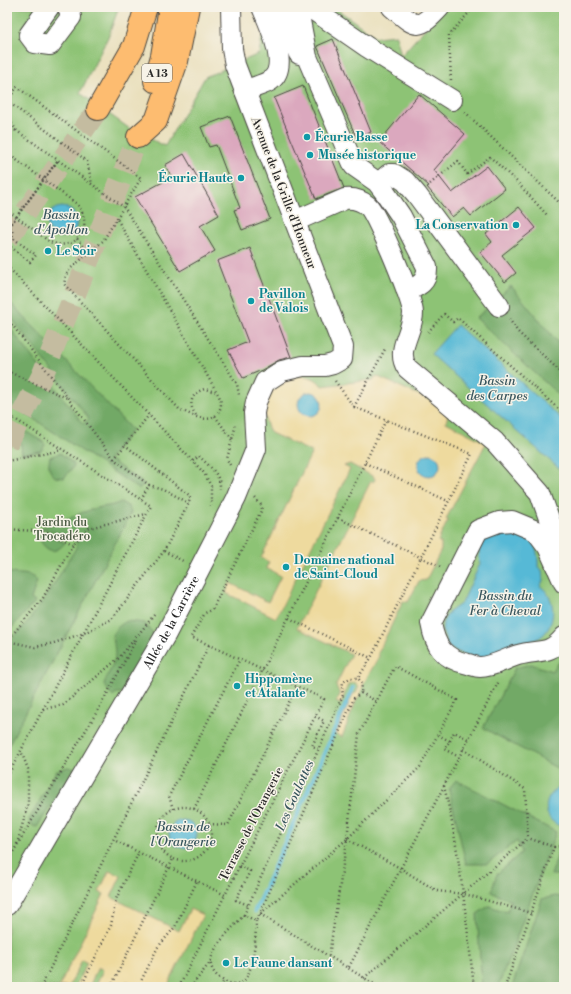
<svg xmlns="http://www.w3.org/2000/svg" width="571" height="994" viewBox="0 0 571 994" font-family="'Libre Bodoni',serif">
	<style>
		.green { fill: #8dc375; stroke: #5c7750 }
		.forest { fill: #72a966; stroke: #4e6a48 }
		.sand { fill: #eeda9e; stroke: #8c8264 }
		.water { fill: #57b9d6; stroke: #417280 }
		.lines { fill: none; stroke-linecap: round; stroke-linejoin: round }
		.stream { stroke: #57b9d6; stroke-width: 4.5 }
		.building { fill: #dba8be }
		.highway-tunnel { stroke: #c4bca0; stroke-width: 22; stroke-dasharray: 22 11; stroke-linecap: butt }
		.minor-casing { stroke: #484641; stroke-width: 22 }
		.highway-casing { stroke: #484641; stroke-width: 24 }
		.path { stroke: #484641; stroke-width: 2.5; stroke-dasharray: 1 3; stroke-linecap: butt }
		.minor { stroke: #fff; stroke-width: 20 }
		.highway { stroke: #fdbc70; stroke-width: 22 }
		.path-bridge { stroke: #484641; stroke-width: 2.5; stroke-dasharray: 1 3; stroke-linecap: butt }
		.culture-dot { fill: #0f9aa8; stroke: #f7f3e8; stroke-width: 1.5 }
		.labels { text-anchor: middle; stroke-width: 3; stroke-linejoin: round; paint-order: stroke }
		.shield { fill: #f7f3e8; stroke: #686764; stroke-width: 1 }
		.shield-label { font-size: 11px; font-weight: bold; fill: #2b2b2b }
		.culture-label { font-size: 12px; font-weight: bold; fill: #0d838f; stroke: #f7f3e8; text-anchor: start }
		.street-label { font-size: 12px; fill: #2b2b2b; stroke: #f7f3e8 }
		.park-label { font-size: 12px; fill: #485941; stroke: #f7f3e8 }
		.water-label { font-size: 13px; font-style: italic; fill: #38565e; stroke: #f7f3e8 }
	</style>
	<rect width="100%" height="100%" fill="#f7f3e8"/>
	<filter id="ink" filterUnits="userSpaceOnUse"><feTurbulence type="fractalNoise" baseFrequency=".025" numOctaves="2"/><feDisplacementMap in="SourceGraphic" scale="8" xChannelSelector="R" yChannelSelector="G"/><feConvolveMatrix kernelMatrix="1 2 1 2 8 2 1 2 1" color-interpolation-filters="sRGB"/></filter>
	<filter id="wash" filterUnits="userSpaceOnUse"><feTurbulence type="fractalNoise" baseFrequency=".012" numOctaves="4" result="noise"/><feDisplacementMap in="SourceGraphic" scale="16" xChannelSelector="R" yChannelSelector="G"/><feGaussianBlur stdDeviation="0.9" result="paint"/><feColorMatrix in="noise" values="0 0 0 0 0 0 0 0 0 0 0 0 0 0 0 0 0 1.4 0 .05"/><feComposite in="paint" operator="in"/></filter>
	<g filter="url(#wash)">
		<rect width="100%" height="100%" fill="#eae0bd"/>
		<path class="green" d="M7 7H119L108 37 80 93 130 129 165 146 205 77 259 54 262 36 280 29 285 7H334L376 37 396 35 401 56 444 7H564V987H7Z"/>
		<path class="forest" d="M511 286 564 350V400L476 318Z
			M7 299 132 430 109 459 144 484 139 489 7 401V324L83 424 89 419 7 312Z
			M20 428 43 442 45 445 41 451 22 454 21 444 17 435Z
			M60 453 73 463 74 466 64 478 55 477C48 470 48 466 50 457Z
			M121 502 129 507 131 512 127 521 7 748V643C33 622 58 577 76 548L77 543 68 536 40 528C59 523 77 513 97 508 106 506 113 506 121 502Z
			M45 534 65 543C52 558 44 548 37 535Z
			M7 571C17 577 29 570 37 581L31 599 35 602 7 633Z
			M127 621 145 623 155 636 126 693H117L112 696 104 684C107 675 115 664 115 655 115 636 106 633 127 621Z
			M560 661 564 663V772L483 728 515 668 531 664 552 671Z
			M68 767 75 769 37 827 33 826 29 820 56 771Z
			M456 780 556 832 498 987H482L477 914 489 906 507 912 511 901 491 892 497 874 522 852 517 841 487 864H466L449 789Z
			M564 836V864L557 875H551Z
			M556 896 564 898V986L512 987 542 899Z"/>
		<path class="sand" d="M297 376C307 376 316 377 322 386L373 380 376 376 437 403 448 415 446 422 486 443 446 519 448 520 438 541 441 543V550L426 580 419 581 408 602 403 601 378 653 379 656 364 683 361 693 356 701 342 737 336 734 353 694 356 693 359 687 355 682 348 684 341 704 336 702 340 695 336 685 351 654 297 628 371 481 373 482 375 480 374 477 350 464 344 466 350 469 276 618 226 593 230 583 268 602 281 576 266 568 269 562 261 558 312 452 271 433C255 406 269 384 297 376Z
			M109 871 121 876 111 897 179 931 190 909 203 915 167 987H131L132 984 127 981 124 987H95L103 970 98 967 89 987H75L87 963 82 960 69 987H59L104 894 99 892Z"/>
		<path class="water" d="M47 222a15 15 0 1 1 30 0a15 15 0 1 1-30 0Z
			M457 325 564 421V473L431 354Z
			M298 404a12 12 0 1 1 24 0a12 12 0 1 1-24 0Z
			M418 465a11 11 0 1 1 22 0a11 11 0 1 1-22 0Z
			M507 530C530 536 539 543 538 567L542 570 543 581 540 586C560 599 556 636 531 641 526 643 518 642 513 641L511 646H507L501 652 499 649C477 665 472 657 449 648L442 630 443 622 448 613 462 603 480 564 479 550 482 542 487 536Z
			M564 786V827C540 822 541 793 564 786Z
			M169 834a14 14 0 1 1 28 0a14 14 0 1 1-28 0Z"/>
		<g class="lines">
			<path class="stream" d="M255 911 353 688"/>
		</g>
		<g id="blocks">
			<path class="building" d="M333 39 371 132 357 139 317 46Z
				M303 86 344 188 316 199 274 98Z
				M419 94 465 134 434 170 452 193 487 166 505 189 471 216 464 208 452 217 427 187 429 186 379 142Z
				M230 116 270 219 242 230 234 210 240 208 216 145 209 147 201 127Z
				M184 154 219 215 200 226 215 251 180 271 135 197 172 177 165 165Z
				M519 207 536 228 502 255 516 273 505 282 480 252 492 242 486 234Z
				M250 248 291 357 279 360 262 370 243 378 228 350 248 342 217 261Z"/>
		</g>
	</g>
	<g filter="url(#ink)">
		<use href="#blocks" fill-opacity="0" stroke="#484641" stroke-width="1"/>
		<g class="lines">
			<path class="highway-tunnel" d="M7 239 98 109
				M7 444 42 376 138 137"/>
			<defs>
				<g id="minor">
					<path d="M49 7 29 35 35 43 50 45 71 17 68 7"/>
					<path d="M278 7 299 54"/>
					<path d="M306 7 301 11 299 15 307 57 354 166 377 182 384 191 401 216 427 267C428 282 419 286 407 291"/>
					<path d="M309 7 367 47 452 100"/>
					<path d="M392 7C416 27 417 32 440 7"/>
					<path d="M245 91C253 87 264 85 271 80 290 66 269 24 262 7"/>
					<path d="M384 191 381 181 389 174H394L405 181 417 195 499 306"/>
					<path d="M295 221 345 199C354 198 361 200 368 206 377 214 413 300 413 313 413 332 395 350 407 368L495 442 540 493 558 544 556 566"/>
					<path d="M564 583 548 547 536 531 512 521 499 522 478 530 431 623C435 646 443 659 468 664 472 665 476 667 480 667 493 667 505 659 518 655 538 649 549 656 564 637"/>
					<path id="s1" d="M7 905 166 634 236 498 256 449 254 413 256 402 265 382 282 371 303 366H325L333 364 342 359 343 347 235 65 232 49 231 7"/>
				</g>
				<path id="highway" d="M155 81 162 56 170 7
					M98 109 134 46 146 7
					M138 137 156 121 177 61 188 7"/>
			</defs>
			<use href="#minor" class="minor-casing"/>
			<use href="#highway" class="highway-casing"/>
			<path class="path" d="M451 80 449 35 474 7
				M10 97 17 87 141 178 103 241 70 269 66 275 64 284 179 409C190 414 211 427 219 411 222 406 221 401 219 396L117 219
				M7 101 87 161 92 184
				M465 112 564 207
				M7 117 17 131 124 207 237 384 239 395
				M7 128 17 131
				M7 153 77 204C95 226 77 253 50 242L7 210
				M430 184 458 161 467 174 490 157 516 181 547 215
				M7 226 12 229 13 238 36 255 30 262 7 244
				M9 227 58 160 56 163 9 227
				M77 239 88 253
				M7 266 204 473 211 486V506
				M7 318 114 459 149 485
				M509 319 518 332 564 375
				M428 332 444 314 453 322 458 318 564 414
				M7 371 67 398
				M335 381 354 407
				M354 407 472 454 371 658 358 678 362 684 361 693
				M354 407 385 349
				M7 414 151 506 7 777
				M196 415C187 404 192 392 205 389L215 392
				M215 416 232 440
				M114 459 149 415
				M7 461 62 450
				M193 461 199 456C208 465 221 474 220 489
				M365 463 448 501
				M230 465 227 459 236 424
				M141 499 149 485 163 489 189 503
				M338 518 441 567
				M7 529 47 532 73 544
				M164 551 185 562
				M289 618 371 658
				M7 641 35 647 54 643 84 633 112 619 164 551 189 503 190 496 125 445
				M7 641 43 598 73 544 89 528 146 514
				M209 645 191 637 205 613 212 610 262 509 261 505 255 498
				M361 693 376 701
				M43 709 63 705 119 658 155 614
				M315 716 324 721 312 746 318 748
				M438 735 450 741 444 749 459 757
				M450 741 454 732 468 739
				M463 749 525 789 528 838
				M444 786C460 852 466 919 474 987
				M157 834a27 27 0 1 1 54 0a27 27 0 1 1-54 0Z
				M173 809 169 796 240 659
				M194 809 386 420
				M209 824 228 825 297 686
				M347 839 400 868 437 891 464 894 531 913
				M17 844 28 804V769L21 751
				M554 847 564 846
				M7 862 101 705 137 638
				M239 866 250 871 236 900 248 905
				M261 911 354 698 361 693
				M260 914 379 987
				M244 915 343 695 342 689 343 682 350 678H358
				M256 921C256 934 254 975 242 982 229 989 208 974 211 959 216 942 233 928 244 915L256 921 260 914 347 839 420 767 457 700 395 666 359 734 347 839 329 956
				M349 967 499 681
				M364 978 528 838
				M41 987 209 645 324 699 225 895 114 840
				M81 987 111 925 116 899 139 852
				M111 987 173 859
				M138 987 158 947 175 927 197 881
				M179 987 225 895
				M191 987 211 961
				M221 987 224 980
				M505 987 554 847 528 838"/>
			<use href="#minor" class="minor"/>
			<use href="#highway" class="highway"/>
			<path class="path-bridge" d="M7 101 10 97"/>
		</g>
	</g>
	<g class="culture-dot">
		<circle cx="307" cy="137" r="4"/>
		<circle cx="310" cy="155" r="4"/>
		<circle cx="241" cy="178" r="4"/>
		<circle cx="516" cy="225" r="4"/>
		<circle cx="48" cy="251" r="4"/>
		<circle cx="251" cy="301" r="4"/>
		<circle cx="286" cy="567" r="4"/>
		<circle cx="237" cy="686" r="4"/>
		<circle cx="226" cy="963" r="4"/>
	</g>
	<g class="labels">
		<rect class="shield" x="142" y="64" width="30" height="18" rx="3"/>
		<g class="shield-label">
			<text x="157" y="77">A 13</text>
		</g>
		<g class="culture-label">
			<text x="315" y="141">Écurie Basse</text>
			<text x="318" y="159">Musée historique</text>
			<text x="233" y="182" text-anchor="end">Écurie Haute</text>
			<text x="508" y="229" text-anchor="end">La Conservation</text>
			<text x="56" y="255">Le Soir</text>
			<text x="259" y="298">Pavillon<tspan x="259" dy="14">de Valois</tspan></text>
			<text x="294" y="564">Domaine national<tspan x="294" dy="14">de Saint-Cloud</tspan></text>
			<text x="245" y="683">Hippomène<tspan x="245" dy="14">et Atalante</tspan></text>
			<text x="234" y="967">Le Faune dansant</text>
		</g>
		<g class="street-label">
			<text transform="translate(284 193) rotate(69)" y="4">Avenue de la Grille d'Honneur</text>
			<text dy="4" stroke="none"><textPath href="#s1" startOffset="327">Allée de la Carrière</textPath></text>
			<text transform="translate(251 824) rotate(-63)" y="4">Terrasse de l'Orangerie</text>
		</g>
		<g class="park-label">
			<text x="62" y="526">Jardin du<tspan x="62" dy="14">Trocadéro</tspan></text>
		</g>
		<g class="water-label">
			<text x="61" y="219">Bassin<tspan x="61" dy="15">d'Apollon</tspan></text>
			<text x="497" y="385">Bassin<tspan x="497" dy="15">des Carpes</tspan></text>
			<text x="505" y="600">Bassin du<tspan x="505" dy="15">Fer à Cheval</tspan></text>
			<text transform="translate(294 795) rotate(-66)" y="5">Les Goulottes</text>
			<text x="183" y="831">Bassin de<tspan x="183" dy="15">l'Orangerie</tspan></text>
		</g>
	</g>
	<rect width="571" height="994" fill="none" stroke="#f7f3e8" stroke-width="24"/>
</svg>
